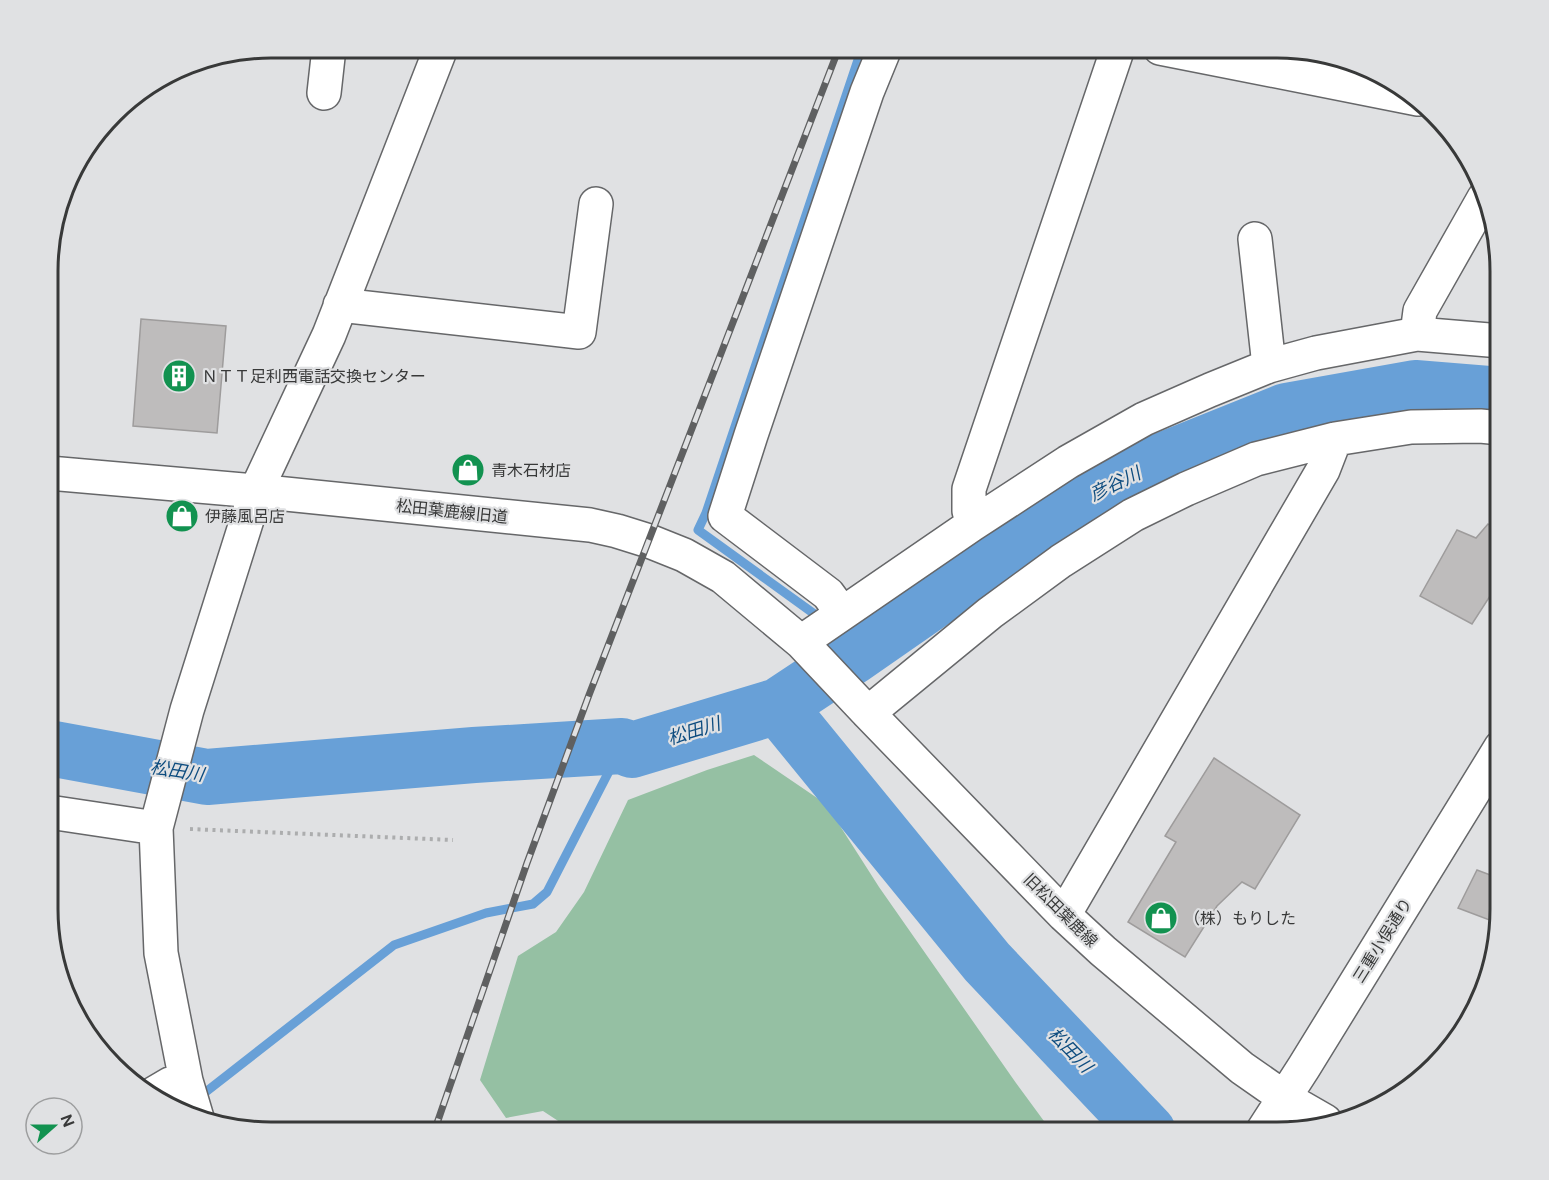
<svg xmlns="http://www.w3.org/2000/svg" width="1549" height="1180" viewBox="0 0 1549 1180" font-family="'DM Sans','Noto Sans JP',sans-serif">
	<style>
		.green { fill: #95c0a3 }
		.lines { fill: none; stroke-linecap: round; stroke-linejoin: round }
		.stream { stroke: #68a0d7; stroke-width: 9 }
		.river { stroke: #68a0d7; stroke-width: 56 }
		.building { fill: #bebcbc; stroke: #9e9c9c; stroke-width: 1.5 }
		.minor-casing { stroke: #666769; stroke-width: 36 }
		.path { stroke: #acadae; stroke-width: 4; stroke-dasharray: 3 4.5; stroke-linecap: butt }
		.minor { stroke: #fff; stroke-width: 33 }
		.rail-casing { stroke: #5f6061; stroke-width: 7 }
		.rail { stroke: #e0e1e3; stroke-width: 4.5; stroke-dasharray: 14; stroke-linecap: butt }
		.labels { text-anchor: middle; stroke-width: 4.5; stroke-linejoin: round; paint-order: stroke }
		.poi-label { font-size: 16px; fill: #383939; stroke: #e0e1e3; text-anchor: start }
		.street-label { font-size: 16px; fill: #383939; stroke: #e0e1e3 }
		.water-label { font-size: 18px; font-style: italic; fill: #0d4c7f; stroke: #e0e1e3 }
		.rim { fill: none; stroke: #383939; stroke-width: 3 }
	</style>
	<rect width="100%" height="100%" fill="#e0e1e3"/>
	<path class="green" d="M754 755 826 804 879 887 1016 1083 1052 1132H575L543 1111 506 1118 480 1080 518 956 556 932 584 892 628 800 707 770Z"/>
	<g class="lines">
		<path class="stream" d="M852 657 813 613 698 530 706 513 862 48
			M198 1098 394 945 486 913 533 904 547 892 622 746"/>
		<path class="river" d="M778 706 852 657 1068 507 1164 460 1286 411 1415 388 1501 395
			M49 748 207 777 474 755 622 746 632 750 778 706 987 962 1148 1132"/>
	</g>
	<path class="building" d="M141 319 226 326 217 433 133 426Z
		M1488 524 1501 533V579L1472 624 1420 596 1457 530 1476 538Z
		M1214 758 1300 815 1255 889 1242 882 1217 906 1185 957 1128 922 1176 842 1165 836Z
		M1477 870 1501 879 1500 924 1458 908Z"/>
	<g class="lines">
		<defs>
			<path id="minor" d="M1160 48 1418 99
				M324 93 329 48
				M1255 239 1269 366
				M340 305 579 332 596 204
				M1417 334 1420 311 1484 198
				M49 473 256 491 590 525 617 531 649 541 684 555 723 577 801 642 868 713 1064 915 1103 951 1242 1068 1285 1098 1325 1121
				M973 524 969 511V489L1118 48
				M842 613 828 594 725 516 751 435 867 92 885 48
				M801 642 973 524 1068 462 1144 419 1210 390 1269 366 1316 353 1417 334 1501 341
				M868 713 990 613 1061 561 1133 515 1186 489 1256 459 1335 439 1411 427 1480 426 1501 428
				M49 812 156 828
				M1064 915 1323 470 1335 439
				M153 1094 170 1084 186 1081
				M197 1118 186 1081 161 953 156 828 187 710 256 491 329 335 441 48
				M1262 1132 1304 1067 1501 747"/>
		</defs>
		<use href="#minor" class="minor-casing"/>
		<path class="path" d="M190 829 453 840"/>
		<use href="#minor" class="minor"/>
		<defs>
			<path id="rail" d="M434 1132 527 863 589 695 839 48"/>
		</defs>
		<use href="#rail" class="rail-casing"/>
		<use href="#rail" class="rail"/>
	</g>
	<defs>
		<symbol id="building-disc" viewBox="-11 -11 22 22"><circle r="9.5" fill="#129250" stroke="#e0e1e3"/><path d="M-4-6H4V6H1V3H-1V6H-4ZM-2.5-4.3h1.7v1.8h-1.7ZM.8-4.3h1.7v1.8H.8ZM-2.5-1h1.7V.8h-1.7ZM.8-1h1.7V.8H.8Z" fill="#fff"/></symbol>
		<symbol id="shop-disc" viewBox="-11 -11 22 22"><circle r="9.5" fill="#129250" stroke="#e0e1e3"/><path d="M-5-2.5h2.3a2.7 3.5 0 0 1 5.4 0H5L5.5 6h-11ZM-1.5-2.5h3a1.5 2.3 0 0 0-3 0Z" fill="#fff"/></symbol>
	</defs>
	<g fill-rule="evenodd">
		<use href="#building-disc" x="160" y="357" width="38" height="38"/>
		<use href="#shop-disc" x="449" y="451" width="38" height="38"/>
		<use href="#shop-disc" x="163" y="497" width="38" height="38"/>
		<use href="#shop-disc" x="1142" y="899" width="38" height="38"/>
	</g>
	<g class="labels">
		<g class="poi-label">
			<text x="202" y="382">ＮＴＴ足利西電話交換センター</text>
			<text x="491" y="476">青木石材店</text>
			<text x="205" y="522">伊藤風呂店</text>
			<text x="1184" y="924">（株）もりした</text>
		</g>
		<g class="street-label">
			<text transform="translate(452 511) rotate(6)" y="6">松田葉鹿線旧道</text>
			<text transform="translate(1061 910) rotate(45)" y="6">旧松田葉鹿線</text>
			<text transform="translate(1382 940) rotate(-58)" y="6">三重小俣通り</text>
		</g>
		<g class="water-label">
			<text transform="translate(1115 484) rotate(-26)" y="6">彦谷川</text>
			<text transform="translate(694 731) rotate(-17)" y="6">松田川</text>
			<text transform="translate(177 771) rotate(9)" y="6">松田川</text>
			<text transform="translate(1070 1050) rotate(46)" y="6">松田川</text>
		</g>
	</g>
	<path d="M0 0H1549V1180H0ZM271 58H1277A213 213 0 0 1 1490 271V909A213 213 0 0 1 1277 1122H271A213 213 0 0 1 58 909V271A213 213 0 0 1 271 58Z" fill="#e0e1e3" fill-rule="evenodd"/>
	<path class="rim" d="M271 58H1277A213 213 0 0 1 1490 271V909A213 213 0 0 1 1277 1122H271A213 213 0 0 1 58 909V271A213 213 0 0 1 271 58Z"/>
	<g transform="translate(54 1126) rotate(69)"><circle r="28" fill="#e0e1e3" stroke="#9d9e9f" stroke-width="1.5"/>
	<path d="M0-4.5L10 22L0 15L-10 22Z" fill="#129250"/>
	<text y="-9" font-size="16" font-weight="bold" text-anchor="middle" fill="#383939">N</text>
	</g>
</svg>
